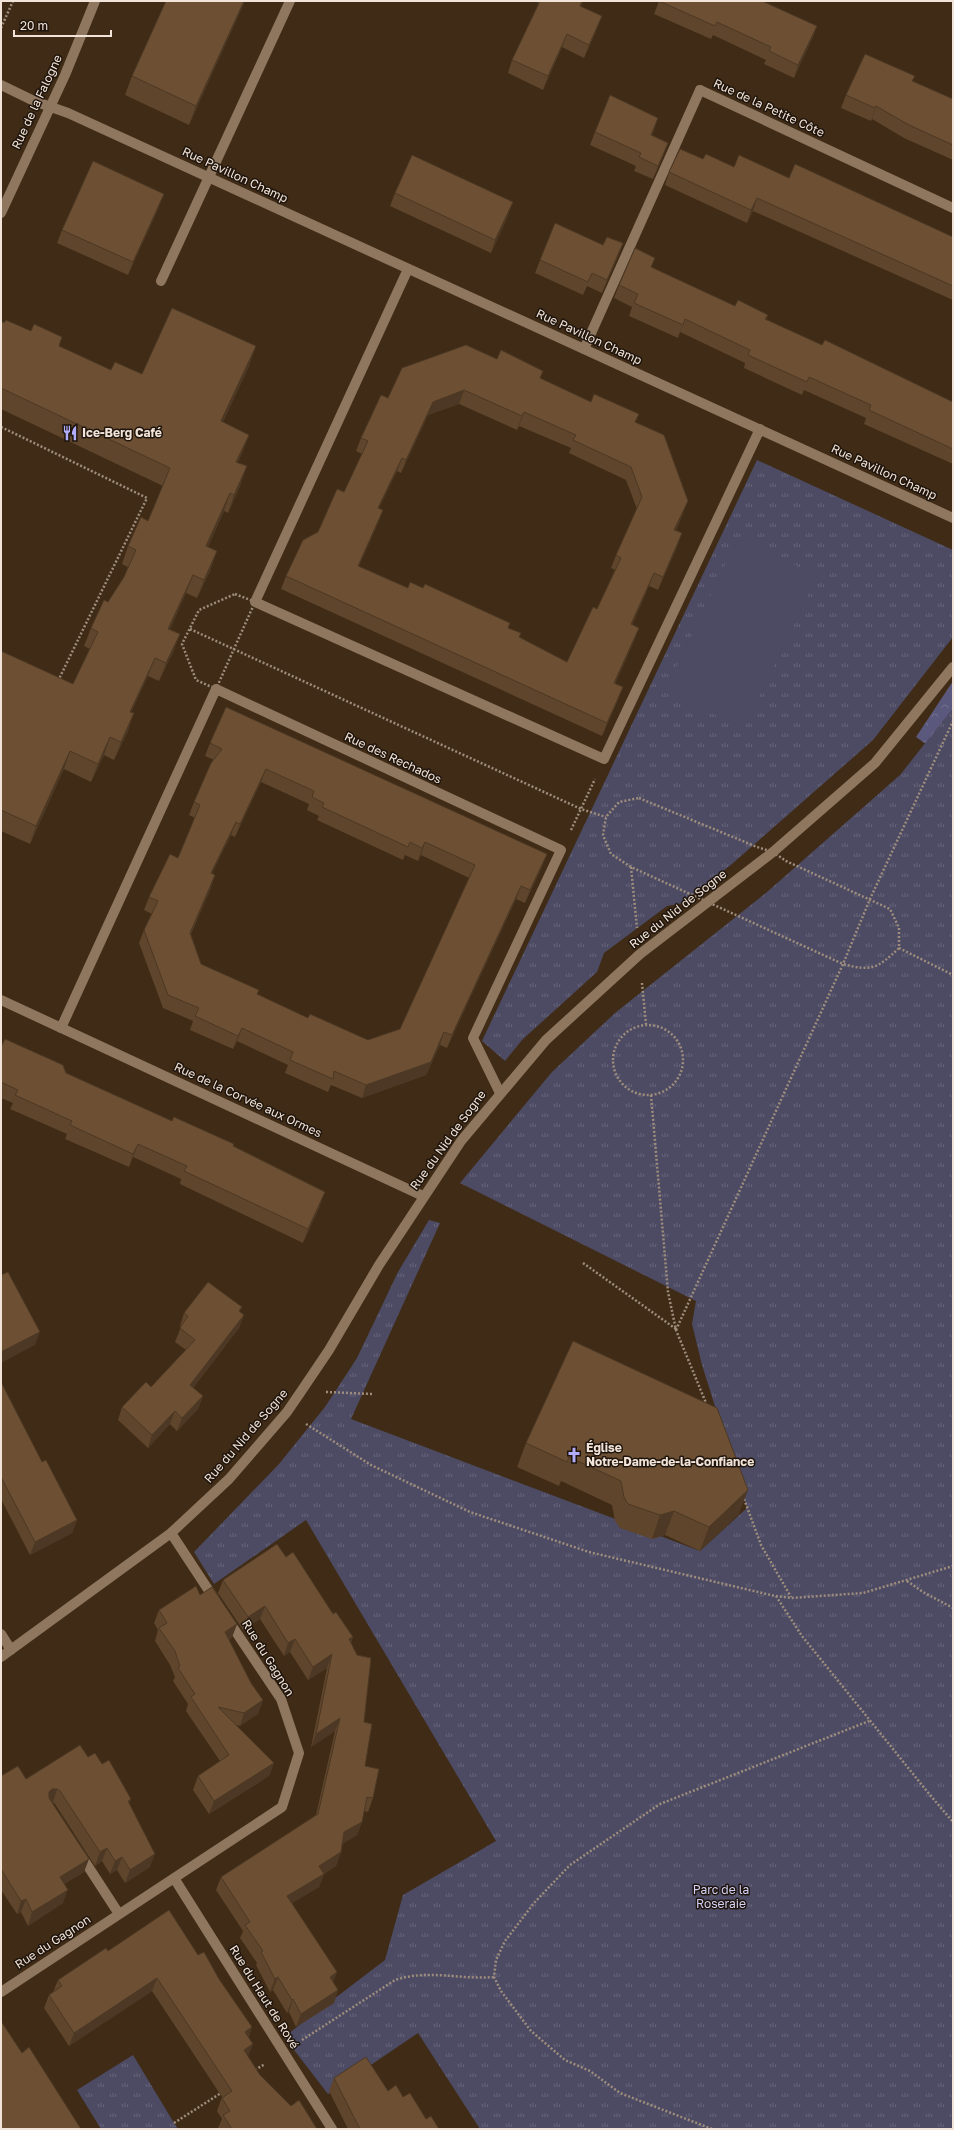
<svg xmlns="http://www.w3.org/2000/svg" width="954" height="2130" viewBox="0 0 954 2130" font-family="'Golos Text',sans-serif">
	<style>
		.forest { fill: url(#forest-crowns) }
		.park { fill: url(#park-tufts) }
		.pitch { fill: #4c4b63 }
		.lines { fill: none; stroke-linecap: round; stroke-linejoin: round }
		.path { stroke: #9e8d7d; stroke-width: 2.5; stroke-dasharray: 2 2; stroke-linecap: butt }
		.service { stroke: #8e765f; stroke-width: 10 }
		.minor { stroke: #8e765f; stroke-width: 10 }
		.tertiary { stroke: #8e765f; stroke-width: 10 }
		.wall { fill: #5e452c; fill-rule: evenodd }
		.shaded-wall { fill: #4c3824 }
		.building { fill: #6d5033; stroke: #4c3824; fill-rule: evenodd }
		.labels { text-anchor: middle; stroke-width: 3; stroke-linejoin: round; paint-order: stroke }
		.street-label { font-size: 12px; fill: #f2e4d8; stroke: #1f150d }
		.poi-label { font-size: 12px; font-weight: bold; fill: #f2e4d8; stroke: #1f150d; text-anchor: start }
		.park-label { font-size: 12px; fill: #d2d2f8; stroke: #1f150d }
	</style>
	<defs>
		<pattern id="forest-crowns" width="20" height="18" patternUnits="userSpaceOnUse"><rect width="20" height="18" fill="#5a587c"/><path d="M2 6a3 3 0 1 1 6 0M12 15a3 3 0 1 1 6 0" fill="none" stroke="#72708e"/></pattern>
		<pattern id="park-tufts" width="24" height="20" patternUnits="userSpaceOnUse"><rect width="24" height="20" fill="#4c4b63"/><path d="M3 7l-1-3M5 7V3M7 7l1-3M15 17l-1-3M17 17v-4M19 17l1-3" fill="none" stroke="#666579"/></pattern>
	</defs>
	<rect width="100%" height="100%" fill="#3f2b16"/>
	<path class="forest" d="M953 681V855L944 757 916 737Z"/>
	<path class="park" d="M757 460 953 550V637L873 740 732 864 683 903 667 906 604 953 597 972 522 1040 505 1061 482 1041Z
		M953 708V2129H480L418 2033 328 2094 284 2037 385 1960 403 1895 496 1841 306 1520 214 1584 194 1552 279 1464 325 1407 357 1358 398 1272 429 1220 440 1223 351 1419 700 1551 747 1508 702 1365 692 1324 696 1301 460 1183 552 1072 615 1013 767 892 900 775Z
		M133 2055 174 2123 178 2129H101L77 2090Z"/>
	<path class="pitch" d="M738 538 817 576 744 728 665 691Z"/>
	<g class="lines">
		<path class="path" d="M1 28 13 1
			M1 427 147 498 58 681
			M235 594 255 602 216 689 196 680 182 644 199 610Z
			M190 629 581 809 606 817
			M639 798 757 847 773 852 786 861 890 909 899 928V948C878 968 872 972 843 964L631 867 611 854 603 835 606 817 619 802Z
			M571 830 595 779
			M631 867 637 928
			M899 948 953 975
			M642 983 646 1024
			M613 1060a35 35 0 1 1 70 0a35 35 0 1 1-70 0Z
			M651 1095 668 1292 676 1330 706 1403
			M583 1263 676 1329
			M676 1330 843 964 870 899 953 721
			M326 1392 372 1394
			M306 1424 371 1465 470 1512 589 1552 775 1596 791 1598 863 1593 953 1566
			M744 1499 761 1545 791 1597
			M907 1581 923 1592 953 1608
			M776 1596 802 1636 930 1795 953 1822
			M302 2040 395 1980C428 1969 460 1980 494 1977
			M255 2070 265 2064
			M174 2123 221 2093
			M712 2129 620 2093 590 2071 565 2060 531 2031 501 1991 494 1977 496 1960 505 1941 534 1903 570 1865 660 1804 869 1721"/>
		<path class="service" d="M408 269 255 602 604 759 760 429
			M161 281 290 1
			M584 349 700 90
			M61 1028 216 689 561 850 473 1038 500 1093"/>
		<path class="minor" d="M1 85 34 101 68 113 953 518
			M700 90 953 208
			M1 1000 423 1196
			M171 1533 215 1600
			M1 1634 11 1650
			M1 1657 171 1533 229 1479 287 1412 300 1393 329 1350 379 1265 461 1141 546 1040 640 954 773 852 875 763 953 667
			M80 1854 119 1914
			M174 1878 332 2129
			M1 1992 282 1807 299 1753 281 1699 228 1620"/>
		<path class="tertiary" d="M1 213 65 75 95 1"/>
	</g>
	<path class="wall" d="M166 1H245L189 125 125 95 132 76Z
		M538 1H583L581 6 597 29 584 58 562 47 543 90 508 73 512 60 539 3H537Z
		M659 1H763V2L817 26 812 39 794 78 764 64 766 60 713 35 711 39 654 14Z
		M913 81 953 99V160L904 138 872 119 871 121 841 108 846 95Z
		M654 131 652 135 668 143 663 156 653 179 634 171 636 166 590 145 595 132Z
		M703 159 734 167 789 178 953 237V300L753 211 747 223 665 185 669 172Z
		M395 193 508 216 491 253 390 206Z
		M159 207 128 275 57 243 62 230Z
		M623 243 618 256 602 293 587 286 583 295 535 273 540 260 603 245Z
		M651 267 735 306 768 315 766 320 822 345 953 402V464L864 424 866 418 804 390 802 395 744 368 745 363 680 332 678 338 629 316 632 307 614 298 619 285Z
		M1 322 59 346 111 370 142 374 250 364 223 422 249 435 242 453 238 462 241 484 228 513 224 511 208 547 211 569 197 598 186 593 170 629 180 634 173 652 159 681 148 676 131 712 128 731 114 760 104 755 91 782 64 769 30 844 1 831V651L73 684 90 649 84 646 91 628 124 577 128 567 122 564 128 546 148 521 163 486 1 409Z
		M540 379 636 422 683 514 676 530 682 533 677 547 658 590 649 586 632 625 639 628 634 641 615 684 618 700 602 736 281 589 286 576 318 532 344 492 362 454 356 451 361 438 388 398ZM459 404 517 430 519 426 571 448 569 453 626 480 637 509 616 555 611 568 615 570 597 609 567 662 519 637 521 633 508 628 408 588 359 566 378 523 383 510 379 508 397 471 401 473 428 415Z
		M210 743 547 854 542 867 525 903 516 899 447 1048 440 1045 426 1075 362 1098 331 1085 328 1092 285 1073 288 1065 237 1041 233 1049 190 1030 193 1021 163 1008 139 943 144 930 152 914 144 910 149 897 178 858 195 818 189 815 194 802 214 760 205 756ZM261 782 309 804 307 810 319 816 317 820 403 860 405 855 418 861 421 855 469 878 400 1029 368 1040 308 1018 257 995 201 964 191 934 211 888 212 873 231 835 235 837Z
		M1 1047 66 1073 172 1121 233 1146 320 1206 303 1243 180 1184 181 1179 133 1157 129 1167 65 1139 67 1134 10 1109 13 1103 1 1098Z
		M240 1312 244 1315 239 1328 193 1388 203 1396 198 1409 177 1431 170 1424 148 1448 118 1420 122 1407 151 1387 186 1350 175 1342 181 1327 180 1326 184 1313Z
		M573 1341 739 1514 700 1551 665 1535 652 1539 620 1528 615 1521 612 1505 561 1481 559 1486 517 1467 526 1443Z
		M1 1382 42 1462 77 1520 72 1533 30 1555 1 1499Z
		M286 1557 353 1637 351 1643 364 1722 365 1766 373 1798 368 1812 364 1811 362 1822 357 1835 342 1844 341 1852 336 1866 324 1874 319 1887 292 1903 337 1972 333 1982 338 1990 334 2003 296 2027 289 2012 287 2013 273 1990 270 1992 256 1965 257 1963 240 1938 243 1931 216 1890 221 1877 316 1815 335 1731 311 1747 327 1668 308 1680 290 1652 284 1656 260 1619 243 1630 218 1593 223 1580Z
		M200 1595 237 1624 232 1637 229 1640 251 1683 263 1700 258 1714 240 1726 236 1725 274 1763 269 1776 209 1814 193 1790 198 1776 220 1761 186 1711 188 1704 173 1681 175 1677 170 1665 155 1641 158 1630 154 1623 159 1610Z
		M88 1757 102 1764 131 1799 129 1803 150 1867 125 1883 117 1870 110 1874 102 1861 95 1866 55 1804 52 1802 84 1872 64 1884 63 1903 28 1926 21 1912 17 1914 1 1890V1776L26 1779Z
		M108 1951 198 1955 219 1979 252 2027 249 2037 248 2057 260 2075 291 2106 317 2129H219L218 2128 222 2119 217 2111 222 2097 152 1991 69 2046 44 2008 49 1995 53 1992 58 1980Z
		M334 2078 388 2091 403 2097 426 2119 439 2129H348L329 2091Z"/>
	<path class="shaded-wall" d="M244 1H245L189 125 196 106Z
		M602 16 597 29 584 58 589 45Z
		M817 26 812 39 794 78 798 65Z
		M567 34 562 47 543 90 548 76Z
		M876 106 872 119 871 121 875 108Z
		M658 118 654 131 646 148 651 135Z
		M668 143 663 156 653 179 658 166Z
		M164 194 159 207 128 275 133 262Z
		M757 198 753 211 747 223 751 210Z
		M513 202 508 216 491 253 495 240Z
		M623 243 618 256 602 293 607 280Z
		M685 319 680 332 678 338 683 325Z
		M256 346 250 364 215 439 221 421Z
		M464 390 459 404 428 415 401 473 406 460 433 402Z
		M524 412 519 426 517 430 522 416Z
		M249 435 242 453 230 479 236 462Z
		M402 458 397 471 373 521 378 508Z
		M247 466 241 484 228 513 234 495Z
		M230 493 224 511 200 564 206 546Z
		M688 501 683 514 670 543 674 530Z
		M383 510 378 523 353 579 358 566Z
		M682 533 677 547 658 590 663 577Z
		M217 551 211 569 197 598 204 580Z
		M654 573 649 586 626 638 631 624Z
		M193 575 186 593 162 647 168 629Z
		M639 628 634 641 609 697 614 683Z
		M180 634 173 652 159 681 166 663Z
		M155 658 148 676 123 730 130 712Z
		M623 687 618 700 602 736 607 723Z
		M134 713 128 731 114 760 121 742Z
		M110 737 104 755 91 782 98 764Z
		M70 751 64 769 30 844 36 826Z
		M266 769 261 782 235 837 240 824Z
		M236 822 231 835 206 886 211 873Z
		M425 842 421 855 418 861 422 848Z
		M547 854 542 867 525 903 530 890Z
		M215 875 211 888 185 946 190 933Z
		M521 886 516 899 447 1048 452 1035Z
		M242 1028 237 1041 233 1049 238 1036Z
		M444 1032 440 1045 426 1075 362 1098 366 1085Z
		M138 1144 133 1157 129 1167 133 1154Z
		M325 1192 320 1206 303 1243 308 1229Z
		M244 1315 239 1328 185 1398 190 1385Z
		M40 1332 35 1345 1 1363V1352Z
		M203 1396 198 1409 177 1431 182 1418Z
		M175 1411 170 1424 148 1448 152 1435Z
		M748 1490 739 1514 700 1551 709 1527Z
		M674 1511 665 1535 652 1539 660 1515Z
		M77 1520 72 1533 30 1555 35 1542Z
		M265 1606 260 1619 243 1630 248 1617Z
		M237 1624 232 1637 220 1645 225 1632Z
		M353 1637 348 1650 349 1639Z
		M295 1639 290 1652 284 1656 288 1643Z
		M332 1654 327 1668 308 1680 313 1667Z
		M263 1700 258 1714 240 1726 244 1713Z
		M340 1718 335 1731 311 1747 316 1734Z
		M274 1763 269 1776 209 1814 214 1801Z
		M52 1789H57L53 1802H47L49 1792Z
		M362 1822 357 1835 340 1846 344 1832Z
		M107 1848 102 1861 95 1866 100 1852Z
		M341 1852 336 1866 318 1877 324 1874 319 1887 282 1909 287 1896 319 1866Z
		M155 1854 150 1867 125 1883 130 1870Z
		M122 1857 117 1870 110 1874 115 1861Z
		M89 1859 84 1872 55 1890 60 1877Z
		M68 1890 63 1903 28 1926 32 1912Z
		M26 1899 21 1912 17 1914 21 1901Z
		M337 1972 332 1985 330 1977Z
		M278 1977 273 1990 270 1992 275 1979Z
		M157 1978 152 1991 69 2046 74 2033Z
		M338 1990 334 2003 296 2027 301 2014Z
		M293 1999 289 2012 287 2013 292 2000Z
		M252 2027 247 2041 245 2032Z
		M253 2044 248 2057 244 2050Z"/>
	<path class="building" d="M166 1H244L196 106 132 76Z
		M540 1H582L580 6 602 16 589 45 567 34 548 76 512 60Z
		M659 1H762L817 26 798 65 769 51 771 47 717 22 715 26Z
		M865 54 915 76 912 81 953 99V145L909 125 876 106 875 108 846 95Z
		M610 95 658 118 651 135 668 143 658 166 639 157 641 153 595 132Z
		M680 149 703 159 706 154 734 167 739 155 789 178 795 164 953 237V286L757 198 751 210 669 172Z
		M412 155 513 202 495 240 395 193Z
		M93 161 164 194 133 262 62 230Z
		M555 223 603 245 607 237 623 243 607 280 592 273 588 282 540 260Z
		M635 248 655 258 651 267 735 306 738 300 768 315 765 319 822 345 825 340 953 402V449L869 410 871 405 809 377 807 382 748 355 750 350 685 319 683 325 634 303 638 294 619 285Z
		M172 308 256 346 221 421 249 435 236 462 247 466 234 495 230 493 206 546 217 551 204 580 193 575 168 629 180 634 166 663 155 658 130 712 134 713 121 742 110 737 98 764 70 751 36 826 1 810V651L73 684 98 632 91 628 104 600 108 602 124 577 136 550 128 546 141 517 148 521 170 468 1 388V322H5L6 320 31 331 34 324 62 337 59 346 111 370 115 362 142 374Z
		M466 345 497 359 501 350 543 371 540 378 591 402 594 394 639 414 635 422 664 435 688 501 674 530 682 533 663 577 654 573 631 624 639 628 614 683 623 687 607 723 286 576 303 540 318 532 337 489 344 492 368 441 361 438 381 395 388 398 402 368ZM464 390 522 416 524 412 576 435 573 440 631 467 642 497 616 555 621 558 597 609 593 607 567 662 519 637 521 633 508 628 510 623 425 584 423 588 410 582 408 588 358 566 383 510 378 508 402 458 406 460 433 402Z
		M226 707 547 854 530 890 521 886 452 1035 444 1032 431 1062 366 1085 334 1071 333 1079 290 1060 293 1052 242 1028 238 1036 195 1016 199 1008 168 995 144 930 158 901 149 897 170 854 178 858 200 805 194 802 211 763 222 749 210 743ZM266 769 314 791 312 797 324 803 322 807 408 847 410 842 422 848 425 842 475 865 400 1029 368 1040 310 1014 308 1018 257 994 259 990 201 964 190 933 215 875 211 873 236 822 240 824Z
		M5 1039 63 1065 66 1073 172 1121 174 1117 234 1144 233 1146 325 1192 308 1229 184 1171 187 1166 138 1144 133 1154 70 1125 72 1121 15 1095 18 1090 1 1082V1047Z
		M8 1272 40 1332 1 1352V1275Z
		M208 1282 242 1307 239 1311 244 1315 190 1385 203 1396 182 1418 175 1411 152 1435 122 1407 146 1382 151 1387 195 1340 180 1328 188 1316 184 1313Z
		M573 1341 717 1408 748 1490 709 1527 674 1511 660 1515 628 1504 624 1497 621 1481 569 1457 567 1462 526 1443Z
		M1 1382 42 1462 46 1460 77 1520 35 1542 1 1477Z
		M277 1544 286 1557 293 1552 333 1614 336 1612 353 1637 349 1639 357 1655 371 1658 364 1722 372 1724 365 1766 379 1769 373 1798 367 1797 362 1822 344 1832 341 1852 319 1866 324 1874 287 1896 337 1972 330 1977 338 1990 301 2014 293 1999 292 2000 278 1977 275 1979 261 1952 263 1951 245 1925 250 1922 221 1877 318 1814 340 1718 316 1734 332 1654 313 1667 295 1639 288 1643 265 1606 248 1617 223 1580Z
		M196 1586 200 1595 212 1587 237 1624 225 1632 251 1683 263 1700 244 1713 218 1707 274 1763 214 1801 198 1776 229 1755 191 1697 195 1694 178 1668 180 1666 175 1651 159 1628 167 1623 159 1610Z
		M80 1745 88 1757 95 1753 102 1764 109 1760 131 1799 128 1801 155 1854 130 1870 122 1857 115 1861 107 1848 100 1852 60 1791 57 1789H52L49 1792V1798L89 1859 60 1877 68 1890 32 1912 26 1899 21 1901 1 1869V1776L18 1766 26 1779Z
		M169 1910 198 1955 204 1952 219 1979 252 2027 245 2032 253 2044 244 2050 260 2075 291 2106 299 2100 317 2129H232L223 2115 230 2111 222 2098 232 2091 157 1978 74 2033 49 1995 62 1986 58 1980 106 1948 108 1951Z
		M1 2021 22 2053 29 2047 81 2129H1Z
		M366 2057 388 2091 396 2085 403 2097 410 2093 426 2119 431 2116 439 2129H360L334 2078Z"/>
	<defs>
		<symbol id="restaurant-bare" viewBox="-9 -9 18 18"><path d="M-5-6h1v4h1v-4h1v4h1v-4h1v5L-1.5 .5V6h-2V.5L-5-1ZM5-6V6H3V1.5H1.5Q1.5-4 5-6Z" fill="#b1adfa" stroke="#1f150d" stroke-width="2.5" paint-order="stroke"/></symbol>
		<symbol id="church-bare" viewBox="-9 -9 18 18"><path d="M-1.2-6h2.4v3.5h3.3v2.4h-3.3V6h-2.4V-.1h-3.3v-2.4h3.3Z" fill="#b1adfa" stroke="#1f150d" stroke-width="2.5" paint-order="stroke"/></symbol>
	</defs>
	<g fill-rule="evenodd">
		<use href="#restaurant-bare" x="59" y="422" width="22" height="22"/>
		<use href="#church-bare" x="563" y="1444" width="22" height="22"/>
	</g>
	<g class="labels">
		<g class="street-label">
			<text transform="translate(37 102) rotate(-65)" y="4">Rue de la Falogne</text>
			<text transform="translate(769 108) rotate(25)" y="4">Rue de la Petite Côte</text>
			<text transform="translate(235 175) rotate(25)" y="4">Rue Pavillon Champ</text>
			<text transform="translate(589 337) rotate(25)" y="4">Rue Pavillon Champ</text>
			<text transform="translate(884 472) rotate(25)" y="4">Rue Pavillon Champ</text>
			<text transform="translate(393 758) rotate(25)" y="4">Rue des Rechados</text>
			<text transform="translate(678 909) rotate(-38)" y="4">Rue du Nid de Sogne</text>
			<text transform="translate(248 1100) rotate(25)" y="4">Rue de la Corvée aux Ormes</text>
			<text transform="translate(448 1140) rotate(-54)" y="4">Rue du Nid de Sogne</text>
			<text transform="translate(246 1436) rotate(-49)" y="4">Rue du Nid de Sogne</text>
			<text transform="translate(268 1658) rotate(58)" y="4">Rue du Gagnon</text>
			<text transform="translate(53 1942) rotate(-33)" y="4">Rue du Gagnon</text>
			<text transform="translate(264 1997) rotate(58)" y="4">Rue du Haut de Rové</text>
		</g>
		<g class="poi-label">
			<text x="82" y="437">Ice-Berg Café</text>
			<text x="586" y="1452">Église<tspan x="586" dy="14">Notre-Dame-de-la-Confiance</tspan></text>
		</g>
		<g class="park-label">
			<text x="721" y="1894">Parc de la<tspan x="721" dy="14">Roseraie</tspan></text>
		</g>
	</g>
	<rect width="954" height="2130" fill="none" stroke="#f2e4d8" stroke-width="4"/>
	<path d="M14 30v6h97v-6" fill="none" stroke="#f2e4d8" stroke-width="2"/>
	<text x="20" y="30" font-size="12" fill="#f2e4d8" stroke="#1f150d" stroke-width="3" paint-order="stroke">20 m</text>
</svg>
